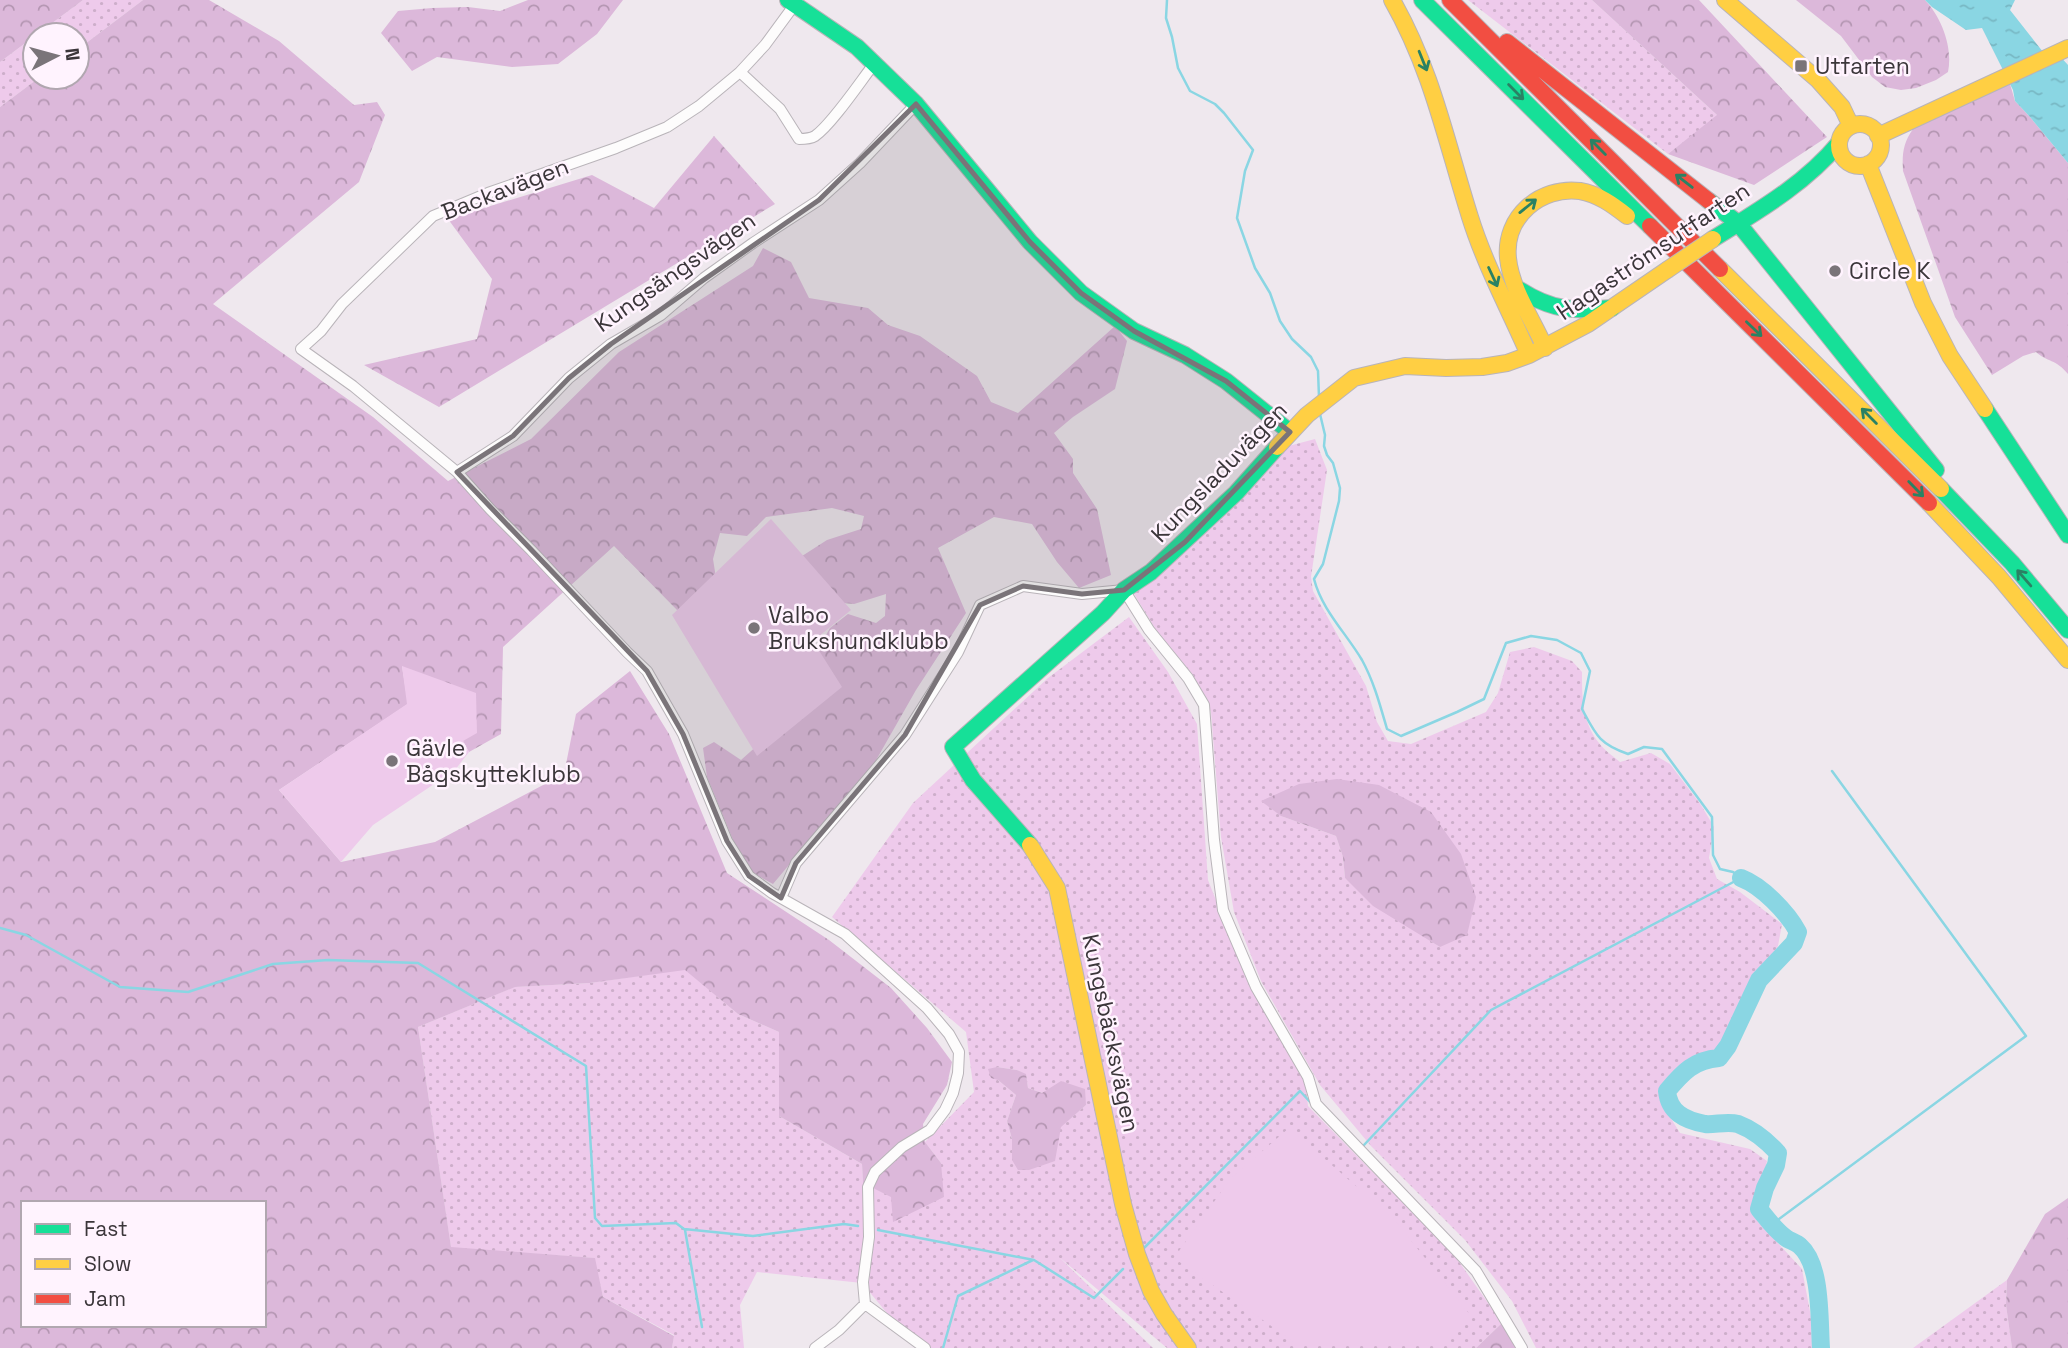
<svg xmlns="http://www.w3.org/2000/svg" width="2068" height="1348" viewBox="0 0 2068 1348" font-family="'Space Grotesk',sans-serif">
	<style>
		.grass { fill: url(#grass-dots); fill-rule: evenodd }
		.forest { fill: url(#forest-crowns); fill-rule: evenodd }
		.park { fill: #eecaeb }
		.water { fill: url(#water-ripples) }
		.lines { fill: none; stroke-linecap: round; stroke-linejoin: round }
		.stream { stroke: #8ad6e3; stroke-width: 2.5 }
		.river { stroke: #8ad6e3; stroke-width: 18 }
		.street-casing { stroke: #b9b4b9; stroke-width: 12 }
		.fast-casing { stroke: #b9b4b9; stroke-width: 18 }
		.slow-casing { stroke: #b9b4b9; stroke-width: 18 }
		.jam-casing { stroke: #b9b4b9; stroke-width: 18 }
		.street { stroke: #fdfcfc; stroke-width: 10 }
		.fast { stroke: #16e098; stroke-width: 16 }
		.slow { stroke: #ffcf43; stroke-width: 16 }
		.jam { stroke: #f24e42; stroke-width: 16 }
		.slow-bridge-casing { stroke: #b9b4b9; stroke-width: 18; stroke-linecap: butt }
		.slow-bridge { stroke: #ffcf43; stroke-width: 16 }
		.oneway { stroke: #2a8264 }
		.marked { fill: #7a7479; fill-opacity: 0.2; stroke: #7a7479; stroke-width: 5; stroke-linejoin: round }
		.poi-dot { fill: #7a7479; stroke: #fff3fe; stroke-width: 2.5 }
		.labels { text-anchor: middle; stroke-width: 5; stroke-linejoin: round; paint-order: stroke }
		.poi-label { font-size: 23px; fill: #3b363a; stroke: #fff3fe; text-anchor: start }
		.street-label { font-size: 23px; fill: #3b363a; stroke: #fff3fe }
	</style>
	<defs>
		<pattern id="grass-dots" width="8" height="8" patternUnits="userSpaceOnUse" patternTransform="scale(1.75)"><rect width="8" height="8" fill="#eecaeb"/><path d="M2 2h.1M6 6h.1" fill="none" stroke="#cdaeca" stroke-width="1.8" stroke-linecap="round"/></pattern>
		<pattern id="forest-crowns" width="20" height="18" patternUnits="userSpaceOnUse" patternTransform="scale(1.75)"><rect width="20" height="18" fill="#dcb8da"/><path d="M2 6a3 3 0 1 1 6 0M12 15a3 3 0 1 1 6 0" fill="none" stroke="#b496b2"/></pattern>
		<pattern id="water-ripples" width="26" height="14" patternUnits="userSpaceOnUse" patternTransform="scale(1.75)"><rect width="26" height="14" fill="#8ad6e3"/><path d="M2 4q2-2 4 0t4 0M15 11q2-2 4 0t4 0" fill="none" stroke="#78b8c4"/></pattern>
	</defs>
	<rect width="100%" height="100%" fill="#efe8ee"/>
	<path class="grass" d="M83 0H143L77 50V35H36Z
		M1468 0H1592L1718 116 1668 154Z
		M35 36V77H40L0 107V62Z
		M1315 439 1327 470 1311 577 1313 591 1366 686 1377 722 1388 741 1411 744 1486 712 1498 693 1510 652 1534 647 1572 661 1582 672C1582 697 1582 722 1599 743 1604 750 1613 756 1620 762L1651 753 1670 764 1701 805 1714 827 1709 858 1717 879 1740 892 1782 924 1778 946 1759 975 1725 1046 1685 1067 1662 1088 1667 1112 1680 1133 1750 1149 1767 1161 1760 1191 1758 1222 1802 1269 1811 1317 1812 1348H1536L1512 1301 1465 1240 1371 1146 1320 1085 1261 981 1234 912 1221 837 1211 712 1193 675 1156 630 1131 589 1281 448ZM1281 816 1461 854 1440 947 1414 930 1345 878 1343 857 1336 836Z
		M1129 617 1168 672 1197 724 1208 880 1221 913 1305 1081 1308 1106 1455 1256 1502 1323 1476 1348H1167L1059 1257 1153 1348H916L862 1283 757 1272 740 1305 744 1348H672L674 1335 603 1297 594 1258 451 1248 418 1027 514 987 590 983 685 969 738 1014 779 1032V1116L862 1164 863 1183 891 1196 941 1163 925 1142 974 1092 966 1032 832 917 913 803 1048 678ZM997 1067 1017 1070 1026 1075 1028 1088 1042 1093 1086 1105 1061 1126 1012 1160V1139L1007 1121 1016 1095 998 1080Z
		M2007 1280 2006 1305 2012 1348H1913Z"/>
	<path class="forest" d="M0 0H83L0 62Z
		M143 0H209L279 41 354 105 377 102 385 115 359 182 213 304 373 417 448 481 531 439 619 352 753 266 763 248 791 262 809 298 868 308 888 325 920 336 977 376 991 402 1018 413 1115 326 1127 341 1115 389 1073 417 1054 433 1073 459V473L1097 509 1111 575 1079 588 1057 562 1032 524 994 517 938 548 966 613 916 690 875 762 773 884 753 873 733 840 707 777 703 748 714 742 741 760 769 735 830 628 848 614 876 623 885 616 886 594 854 604 822 601 799 558 827 540 861 529 864 516 832 508 766 517 747 536 720 533 713 559 716 578 678 611 614 546 503 647 501 734 469 752 463 741 402 666 408 704 279 790 341 862 435 842 564 774 576 714 630 671 669 734 727 873 829 940 891 988 927 1028 952 1062 947 1085 923 1124 925 1142 941 1163 944 1197 893 1222 891 1197 863 1183 862 1164 779 1116V1032L738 1014 685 970 590 983 515 987 418 1027 451 1247 595 1258 603 1297 674 1336 672 1348H0V107L40 77H77V50ZM23 1203H264V1325H23Z
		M528 0H623L597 34 558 64 512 67 437 57 412 71 381 33 398 11 432 8 468 7 500 11Z
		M1592 0H1699L1827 137 1754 185 1668 154 1717 115Z
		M1796 0H1925C1942 18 1953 48 1948 72L1936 80 1916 88 1901 90 1885 87 1872 77 1841 36Z
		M2010 84 2015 101 2030 117 2068 163V374C2056 359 2047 362 2036 352L2023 356 1992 375 1955 317 1903 171C1902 154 1903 143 1913 129Z
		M714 136 775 204 439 407 364 365 477 339 492 279 448 219 592 175 654 208Z
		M1337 779 1379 785 1431 812 1461 854 1476 897 1467 935 1440 947 1373 906 1345 878 1343 857 1336 836 1281 816 1261 801 1299 784Z
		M997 1067 1017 1070 1026 1074 1028 1088 1042 1093 1061 1081 1085 1089 1086 1105 1061 1127 1055 1161 1029 1170H1018L1012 1160V1139L1007 1121 1016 1095 998 1080 991 1078 988 1069Z
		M2068 1198V1348H2012L2006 1305 2007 1280 2045 1214Z
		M1502 1323 1516 1348H1476Z"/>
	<path class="park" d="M771 519 851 610 813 641 842 687 757 756 672 615Z
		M402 666 476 693 477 733 463 741 469 752 455 770 373 825 341 862 279 790 407 704Z
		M1289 1128 1394 1219 1471 1316 1441 1342H1294L1174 1258 1231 1178Z"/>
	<path class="water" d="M1925 0H2015L2010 10 2047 57 2057 53 2068 65V163L2030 117 2015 101 2013 90 1982 28 1966 30 1932 7Z"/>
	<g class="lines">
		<path class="stream" d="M1167 0 1166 18 1172 37 1178 68 1190 91 1215 104 1224 113 1253 150 1245 171 1237 218 1255 268 1270 293 1280 321 1292 339 1311 357 1318 371 1319 397
			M1320 414 1325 435 1324 446 1327 455 1333 463 1340 488 1339 501 1323 564 1314 579C1322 610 1346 633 1362 660 1374 682 1380 705 1387 729L1401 736 1457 712 1484 699 1506 643 1531 636 1557 640 1581 653 1590 671 1582 709C1596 735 1599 744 1628 754L1644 747 1662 749 1712 817 1713 855 1720 869 1733 872 1741 878 1491 1010 1364 1145
			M0 928 26 935 120 987 188 992 273 964 328 960 418 963 586 1066 595 1218 602 1226 676 1223 684 1229 753 1236 844 1224 858 1226
			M1771 1225 2026 1036 1832 771
			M685 1230 702 1327
			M878 1230 1034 1260 1094 1298 1123 1269
			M1143 1249 1300 1091 1311 1103
			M943 1348 958 1296 1033 1260"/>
		<path class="river" d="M1741 878C1762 886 1787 912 1798 932L1794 943 1759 980 1728 1046 1719 1058C1694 1060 1683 1072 1667 1091 1669 1112 1684 1120 1705 1124 1715 1125 1727 1121 1738 1124 1754 1130 1767 1141 1778 1153L1776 1165 1765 1188 1759 1209C1768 1220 1775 1230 1786 1238 1790 1241 1796 1242 1800 1246 1822 1265 1819 1321 1821 1348"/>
		<defs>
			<path id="street" d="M798 0 765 45 740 72 699 106 667 127 616 148 488 193 433 216 342 304 321 331 301 349 353 386 457 472 490 509 531 550 627 652 647 671 683 734 727 841 749 876 772 893 845 934 927 1008 949 1034 959 1052 958 1073 953 1093 945 1110 930 1130 902 1147 875 1172 868 1187 869 1237 863 1282 865 1304 925 1348
				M740 72 780 109 799 139C804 139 810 139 815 136 832 124 860 82 874 64
				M457 472 513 436 569 378 611 344 661 315 704 278 753 243 819 200 860 163 916 104
				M781 898 796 863 905 735 958 652 980 605 1023 586 1082 594 1124 590 1149 630 1188 678 1204 705 1214 840 1223 910 1256 987 1308 1077 1316 1104 1476 1271 1522 1348
				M815 1348 839 1330 865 1304"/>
			<path id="fast" d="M788 0 857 47 916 104 1030 242 1081 293 1134 331 1185 355 1226 381 1290 432
				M1422 0 1650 226
				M1709 201 1738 223 1936 470
				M1713 239C1758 211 1805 184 1839 143
				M1520 290C1553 311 1574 311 1612 308
				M1985 409 2068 535
				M1941 489 2012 563 2068 630
				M1030 845 973 780 953 747 1103 613 1124 590 1151 572 1236 493 1277 447"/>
			<path id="slow" d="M1392 0C1432 70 1446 141 1470 217 1485 265 1509 309 1529 355
				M1725 0 1818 80 1842 107 1851 126
				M1839 145a21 21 0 1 1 42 0a21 21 0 1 1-42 0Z
				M1878 136 2068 48
				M1868 164 1923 303 1950 356 1985 409
				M1720 269 1941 489
				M1545 348C1533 320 1511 289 1508 258 1504 217 1540 186 1580 191 1598 194 1613 205 1627 216
				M1277 447 1307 415 1354 378 1405 366 1446 368 1482 367 1507 363 1529 355 1588 324 1667 270
				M1929 503 1999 577 2068 660
				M1030 845 1057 888 1123 1204 1137 1254 1151 1291 1164 1314 1188 1348"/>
			<path id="jam" d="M1450 0 1720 269
				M1507 42 1709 201
				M1650 226 1929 503"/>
		</defs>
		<use href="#street" class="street-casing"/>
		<use href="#fast" class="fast-casing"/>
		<use href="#slow" class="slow-casing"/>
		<use href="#jam" class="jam-casing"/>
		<use href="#street" class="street"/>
		<use href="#fast" class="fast"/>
		<use href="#slow" class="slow"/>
		<use href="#jam" class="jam"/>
		<defs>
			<path id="slow-bridge" d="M1667 270 1713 239"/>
		</defs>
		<use href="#slow-bridge" class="slow-bridge-casing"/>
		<use href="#slow-bridge" class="slow-bridge"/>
	</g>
	<defs><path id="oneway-shaft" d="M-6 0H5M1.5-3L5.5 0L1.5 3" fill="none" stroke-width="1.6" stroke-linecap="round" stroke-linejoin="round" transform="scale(1.75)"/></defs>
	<g class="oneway">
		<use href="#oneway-shaft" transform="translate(1423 61) rotate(68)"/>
		<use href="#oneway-shaft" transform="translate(1516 92) rotate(45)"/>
		<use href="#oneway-shaft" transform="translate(1598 147) rotate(-135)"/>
		<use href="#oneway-shaft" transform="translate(1684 181) rotate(-142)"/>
		<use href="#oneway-shaft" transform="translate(1528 206) rotate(-39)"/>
		<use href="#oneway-shaft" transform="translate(1493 277) rotate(65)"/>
		<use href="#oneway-shaft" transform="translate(1754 329) rotate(44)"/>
		<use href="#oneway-shaft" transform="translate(1869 416) rotate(-135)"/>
		<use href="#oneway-shaft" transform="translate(1916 489) rotate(46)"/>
		<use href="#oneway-shaft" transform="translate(2024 578) rotate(-131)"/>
	</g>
	<path class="marked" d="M916 104 1030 242 1081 293 1134 331 1226 381 1290 432 1185 542 1124 590 1082 594 1023 586 980 605 905 735 796 863 781 898 749 876 727 841 683 734 647 671 457 472 513 436 569 378 611 344 819 200Z"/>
	<g class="poi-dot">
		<rect x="1794" y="59" width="14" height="14" rx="3.5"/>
		<circle cx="1835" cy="271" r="7"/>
		<circle cx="754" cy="628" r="7"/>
		<circle cx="392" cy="761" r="7"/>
	</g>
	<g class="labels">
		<g class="poi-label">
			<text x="1815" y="74">Utfarten</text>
			<text x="1849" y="279">Circle K</text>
			<text x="768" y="623">Valbo<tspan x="768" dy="26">Brukshundklubb</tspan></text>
			<text x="406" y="756">Gävle<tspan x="406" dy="26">Bågskytteklubb</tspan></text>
		</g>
		<g class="street-label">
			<text transform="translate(505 189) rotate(-21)" y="8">Backavägen</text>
			<text transform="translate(1653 251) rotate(-34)" y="8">Hagaströmsutfarten</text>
			<text transform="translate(675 272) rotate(-35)" y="8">Kungsängsvägen</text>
			<text transform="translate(1219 472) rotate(-46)" y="8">Kungsladuvägen</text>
			<text transform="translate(1111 1033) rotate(78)" y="8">Kungsbäcksvägen</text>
		</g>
	</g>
	<rect x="21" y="1201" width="245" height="126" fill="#fff3fe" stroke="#b1a7b0" stroke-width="2"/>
	<rect x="35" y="1224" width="35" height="10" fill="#16e098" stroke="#b1a7b0" stroke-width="2"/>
	<text x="84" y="1236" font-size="21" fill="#3b363a">Fast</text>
	<rect x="35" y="1259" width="35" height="10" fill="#ffcf43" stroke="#b1a7b0" stroke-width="2"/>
	<text x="84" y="1271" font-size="21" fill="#3b363a">Slow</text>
	<rect x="35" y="1294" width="35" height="10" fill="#f24e42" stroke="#b1a7b0" stroke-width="2"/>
	<text x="84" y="1306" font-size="21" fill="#3b363a">Jam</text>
	<g transform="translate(56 56) rotate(84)"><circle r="33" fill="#fff3fe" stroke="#b1a7b0" stroke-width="2"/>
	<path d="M0-5L12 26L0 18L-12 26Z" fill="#7a7479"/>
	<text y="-10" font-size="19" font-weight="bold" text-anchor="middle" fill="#3b363a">N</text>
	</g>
</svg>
